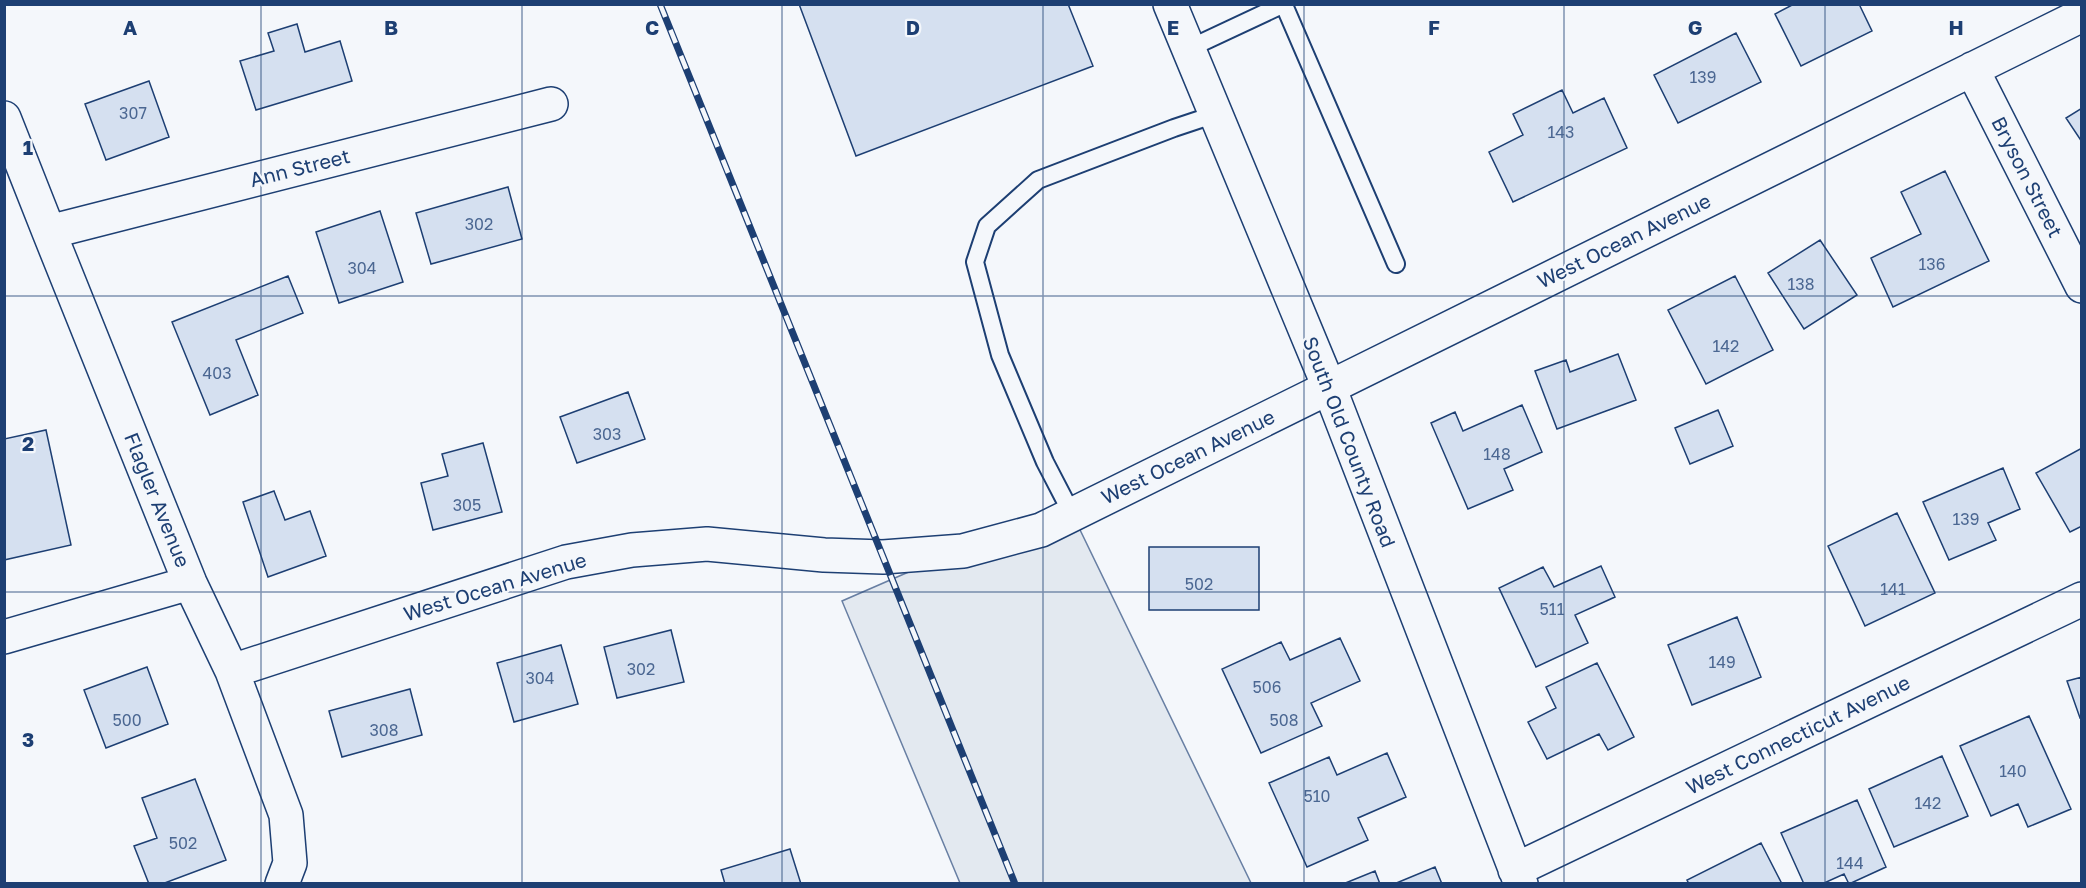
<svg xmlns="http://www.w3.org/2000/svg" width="2086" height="888" viewBox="0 0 2086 888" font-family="'Golos Text',sans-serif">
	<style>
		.green { fill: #e3e9f0; stroke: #687fa3; stroke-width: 1.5 }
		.building { fill: #d5e0f0; stroke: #1d3f73; stroke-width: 1.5 }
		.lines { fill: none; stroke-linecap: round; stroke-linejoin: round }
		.service-casing { stroke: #1d3f73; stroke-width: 20 }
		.minor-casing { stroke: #1d3f73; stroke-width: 36 }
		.service { stroke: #f4f7fb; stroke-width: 16 }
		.minor { stroke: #f4f7fb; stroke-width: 33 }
		.rail-casing { stroke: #1d3f73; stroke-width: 7 }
		.rail { stroke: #f4f7fb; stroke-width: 4.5; stroke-dasharray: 14; stroke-linecap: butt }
		.grid { fill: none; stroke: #1d3f73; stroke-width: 1.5; stroke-opacity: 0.55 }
		.labels { text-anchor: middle; stroke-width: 4.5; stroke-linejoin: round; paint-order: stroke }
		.number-label { font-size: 16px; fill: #4b6792 }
		.street-label { font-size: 20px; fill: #1d3f73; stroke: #f4f7fb }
		.grid-label { font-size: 20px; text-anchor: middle; font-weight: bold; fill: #1d3f73; stroke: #f4f7fb; stroke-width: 4.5; stroke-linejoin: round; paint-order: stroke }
	</style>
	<rect width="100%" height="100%" fill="#f4f7fb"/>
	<path class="green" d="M1067 503 1251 883H960L842 601Z"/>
	<path class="building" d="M799 4H1068L1093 66 856 156Z
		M1794 4H1859L1872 31 1801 66 1775 14Z
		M297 24 305 52 340 41 352 81 256 110 240 61 274 51 268 33Z
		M1736 33 1761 82 1678 123 1654 75Z
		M149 81 169 137 106 160 85 104Z
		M1562 90 1573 113 1604 98 1627 148 1513 202 1489 152 1523 135 1513 114Z
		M2082 108V142L2066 118Z
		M1945 171 1989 261 1893 307 1871 258 1921 234 1901 192Z
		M508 187 522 239 431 264 416 213Z
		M380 211 403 282 339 303 316 232Z
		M1820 240 1857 295 1804 329 1768 273Z
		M288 276 303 313 236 340 258 395 210 415 172 322Z
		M1735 276 1773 350 1706 384 1668 310Z
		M1618 354 1636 400 1557 429 1535 371 1566 360 1570 372Z
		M628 392 645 439 577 463 560 417Z
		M1522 405 1542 452 1504 469 1513 490 1468 509 1431 423 1455 412 1463 431Z
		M1718 410 1733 446 1690 464 1675 428Z
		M46 430 71 545 4 560V439Z
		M483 443 502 512 433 530 421 483 448 476 442 454Z
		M2082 448V526L2070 532 2036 473Z
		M2003 468 2020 509 1988 523 1996 540 1949 560 1923 502Z
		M274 491 285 520 310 511 326 556 268 577 243 502Z
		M1897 513 1935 593 1865 626 1828 546Z
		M1149 547H1259V610H1149Z
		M1601 566 1615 597 1575 615 1588 643 1536 667 1499 588 1543 567 1554 587Z
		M1737 617 1761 677 1692 705 1668 645Z
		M671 630 684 682 617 698 604 647Z
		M1340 638 1360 681 1311 703 1322 726 1261 753 1222 669 1281 642 1290 660Z
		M561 645 578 704 514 722 497 663Z
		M1597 663 1634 737 1608 750 1599 734 1547 759 1528 722 1556 708 1546 687Z
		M147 667 168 724 106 748 84 690Z
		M2082 677V717L2080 718 2067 681Z
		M410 689 422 735 342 757 329 711Z
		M2029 716 2071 809 2028 827 2018 804 1991 816 1960 746Z
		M1387 753 1406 797 1358 818 1368 840 1307 867 1269 783 1329 757 1337 775Z
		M1942 756 1968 816 1894 847 1869 789Z
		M195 779 226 860 162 884H149L134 846 157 838 142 798Z
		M1857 800 1886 867 1849 884 1844 874 1822 884H1804L1781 833Z
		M1761 843 1782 884H1689L1687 880Z
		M790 849 801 884H725L721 870Z
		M1435 867 1442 884H1394Z
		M1375 871 1380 884H1343Z"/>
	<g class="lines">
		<defs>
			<path id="service" d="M1284 5 1396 264
				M1188 49 1284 4
				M1072 514 1045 462 1000 355 975 262 987 226 1038 180 1174 128 1216 114"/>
			<path id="minor" d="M1170 4 1329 387 1521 884
				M1972 69 2082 286
				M4 118 49 232 190 583 232 671 286 815 290 863 282 884
				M49 232 551 104
				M4 637 190 583
				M232 671 566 562 632 550 707 544 824 555 883 557 963 551 1041 530 2082 15
				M1515 870 2082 599"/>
		</defs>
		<use href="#service" class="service-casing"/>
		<use href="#minor" class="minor-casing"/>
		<use href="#service" class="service"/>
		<use href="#minor" class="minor"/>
		<defs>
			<path id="rail" d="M660 4 1015 884"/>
		</defs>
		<use href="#rail" class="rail-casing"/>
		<use href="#rail" class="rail"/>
	</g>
	<path class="grid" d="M261 4V884M522 4V884M782 4V884M1043 4V884M1304 4V884M1564 4V884M1825 4V884M4 296H2082M4 592H2082"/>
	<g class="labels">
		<g class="number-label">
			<text x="1703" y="83">139</text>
			<text x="133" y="119">307</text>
			<text x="1561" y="138">143</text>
			<text x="479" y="230">302</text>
			<text x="1932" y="270">136</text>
			<text x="362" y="274">304</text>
			<text x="1801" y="290">138</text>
			<text x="1726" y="352">142</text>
			<text x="217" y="379">403</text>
			<text x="607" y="440">303</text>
			<text x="1497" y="460">148</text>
			<text x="467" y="511">305</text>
			<text x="1966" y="525">139</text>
			<text x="1199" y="590">502</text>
			<text x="1893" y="595">141</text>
			<text x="1552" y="615">511</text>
			<text x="1722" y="668">149</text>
			<text x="641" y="675">302</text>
			<text x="540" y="684">304</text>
			<text x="1267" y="693">506</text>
			<text x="127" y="726">500</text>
			<text x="1284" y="726">508</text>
			<text x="384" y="736">308</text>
			<text x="2013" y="777">140</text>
			<text x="1317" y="802">510</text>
			<text x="1928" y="809">142</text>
			<text x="183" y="849">502</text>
			<text x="1850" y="869">144</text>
		</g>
		<g class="street-label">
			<text transform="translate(300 168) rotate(-14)" y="7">Ann Street</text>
			<text transform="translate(2027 177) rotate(63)" y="7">Bryson Street</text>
			<text transform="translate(1624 241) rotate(-26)" y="7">West Ocean Avenue</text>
			<text transform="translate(1349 442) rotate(69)" y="7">South Old County Road</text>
			<text transform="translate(1188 457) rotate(-26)" y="7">West Ocean Avenue</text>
			<text transform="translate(157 500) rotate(68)" y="7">Flagler Avenue</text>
			<text transform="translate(495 587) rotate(-17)" y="7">West Ocean Avenue</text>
			<text transform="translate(1798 735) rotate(-26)" y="7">West Connecticut Avenue</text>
		</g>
	</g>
	<g class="grid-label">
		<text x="130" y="35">A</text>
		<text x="391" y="35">B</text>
		<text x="652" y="35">C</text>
		<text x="913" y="35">D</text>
		<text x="1173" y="35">E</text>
		<text x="1434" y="35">F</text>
		<text x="1695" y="35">G</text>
		<text x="1956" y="35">H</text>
		<text x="28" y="155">1</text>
		<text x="28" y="451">2</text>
		<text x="28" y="747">3</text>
	</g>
	<rect width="2086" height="888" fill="none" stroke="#1d3f73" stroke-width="12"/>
</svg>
